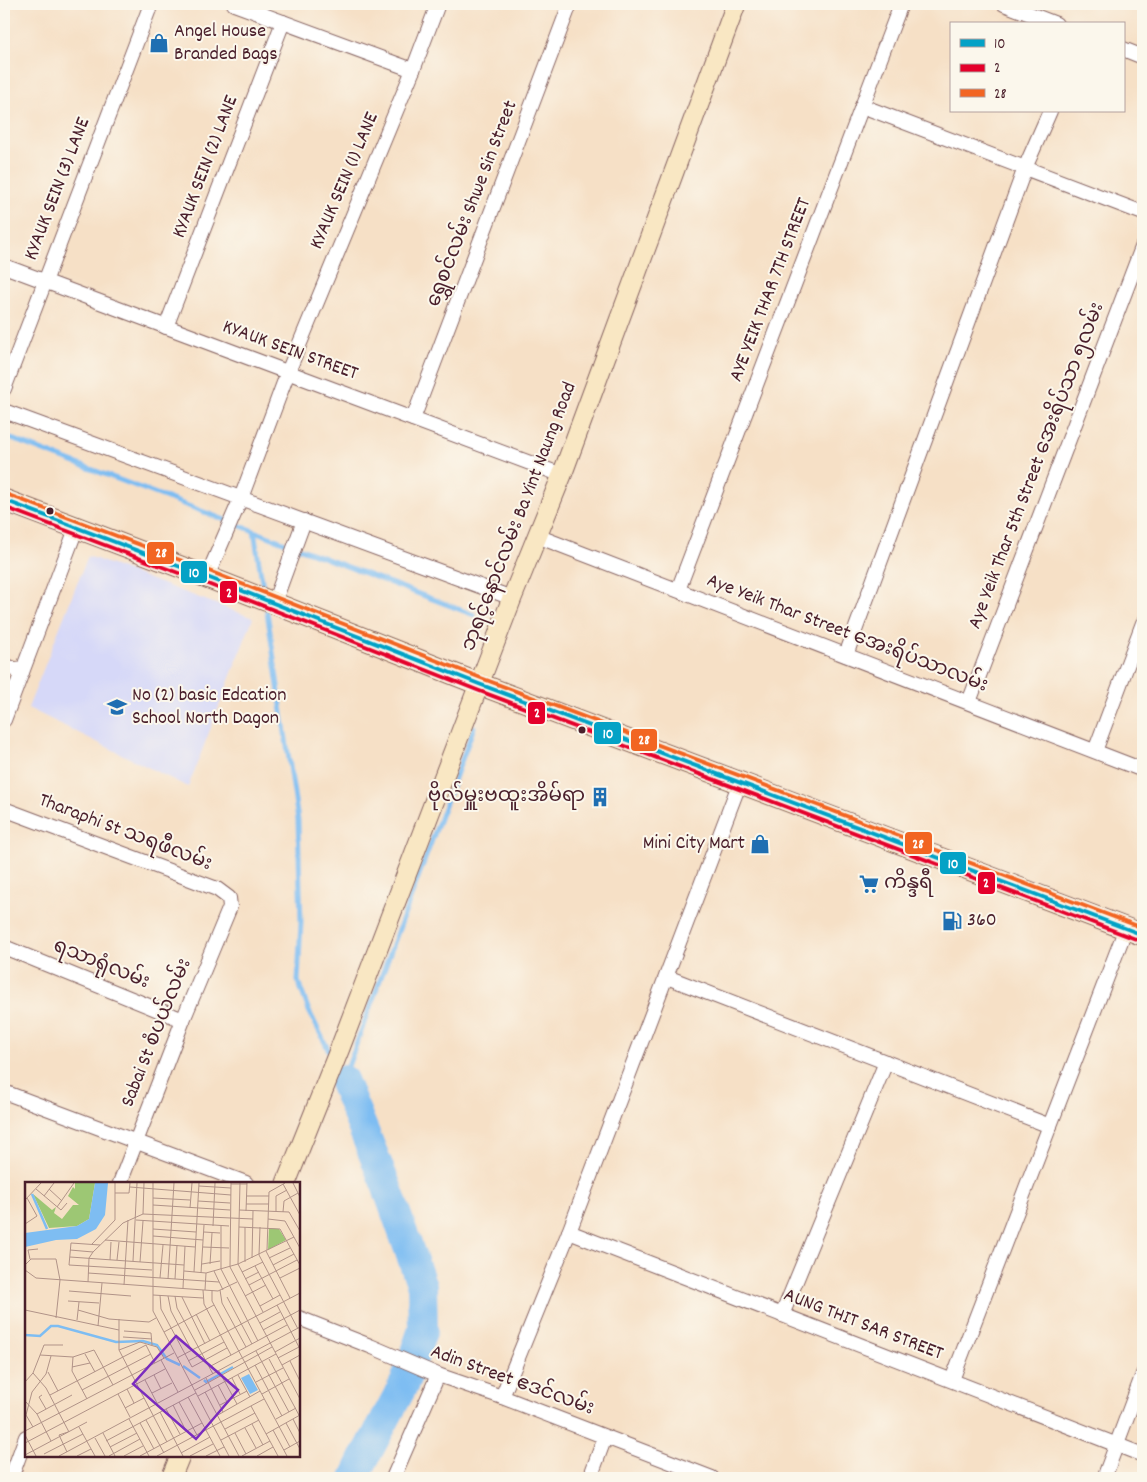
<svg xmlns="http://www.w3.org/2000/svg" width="1147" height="1482" viewBox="0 0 1147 1482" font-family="Dekko,'Noto Sans Myanmar',sans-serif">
  <rect width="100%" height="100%" fill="#fbf7ec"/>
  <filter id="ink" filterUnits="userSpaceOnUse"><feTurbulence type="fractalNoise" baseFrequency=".02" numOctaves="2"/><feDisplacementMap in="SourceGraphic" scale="10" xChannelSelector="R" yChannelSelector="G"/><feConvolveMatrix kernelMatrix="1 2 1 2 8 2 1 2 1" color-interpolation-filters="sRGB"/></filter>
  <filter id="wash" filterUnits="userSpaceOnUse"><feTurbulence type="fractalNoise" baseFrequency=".0096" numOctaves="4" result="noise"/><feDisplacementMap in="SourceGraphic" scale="20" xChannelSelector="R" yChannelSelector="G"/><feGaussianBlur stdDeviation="1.12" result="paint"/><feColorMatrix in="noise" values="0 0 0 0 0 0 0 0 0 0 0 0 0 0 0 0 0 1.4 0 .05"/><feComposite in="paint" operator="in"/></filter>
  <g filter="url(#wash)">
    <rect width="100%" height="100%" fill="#f6e0c6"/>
    <!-- built -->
    <path fill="#d6d8f8" d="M88 556 253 618 188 787 28 708Z"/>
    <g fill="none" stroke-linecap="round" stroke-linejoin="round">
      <!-- stream -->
      <g stroke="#7ebdf2" stroke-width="5">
        <path d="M4 436 254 531 264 594"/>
        <path d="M254 531 474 615"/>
        <path d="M266 605 298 820 301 922 298 981 309 1011 332 1057"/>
        <path d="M338 1069 343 1080"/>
        <path d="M343 1080 474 727"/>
      </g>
      <!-- river -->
      <path stroke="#7ebdf2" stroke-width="30" d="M343 1080 386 1185 422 1286 423 1329 405 1382 364 1459 355 1478"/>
    </g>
  </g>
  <g filter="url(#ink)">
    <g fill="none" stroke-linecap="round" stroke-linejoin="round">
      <defs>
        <g id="street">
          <path d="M234 4 413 70"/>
          <path d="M1004 4 1056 24"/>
          <path d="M1123 49 1143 57"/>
          <path d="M862 106 1143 213"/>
          <path d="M4 266 562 475"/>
          <path d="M166 327 283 22"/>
          <path d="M4 389 151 4"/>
          <path d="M4 411 512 598"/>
          <path d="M413 419 570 4"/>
          <path d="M537 536 1143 770"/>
          <path d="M207 577 241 498 288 372 413 70 438 4"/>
          <path d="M678 590 901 4"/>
          <path d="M274 603 304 521"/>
          <path d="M846 655 1025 168 1050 111"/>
          <path d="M4 665 22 672"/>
          <path d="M969 702 1143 245"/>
          <path d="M4 720 76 529"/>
          <path d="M1095 751 1143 623"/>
          <path d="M4 809 217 889 229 898 230 907 183 1020 120 1183"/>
          <path d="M4 947 183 1020"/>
          <path d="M667 977 1050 1126"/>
          <path d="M4 1092 246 1183"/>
          <path d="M569 1232 1143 1455"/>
          <path d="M782 1315 886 1062"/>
          <path d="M299 1318 370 1346 438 1375 502 1397 712 1478"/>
          <path d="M952 1380 1126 928"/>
          <path d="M502 1397 569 1232 740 782"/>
          <path d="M11 1478 26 1437"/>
          <path d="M393 1478 438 1375"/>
          <path d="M590 1478 605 1437"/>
          <path d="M1104 1478 1143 1374"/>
        </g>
        <g id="secondary">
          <path d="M286 1183 340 1048 512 598 562 475 736 4"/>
          <path d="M171 1478 180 1456"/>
        </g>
        <path id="primary" d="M4 500 207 577 479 684 1143 935"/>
      </defs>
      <!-- street casing -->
      <use href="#street" stroke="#866361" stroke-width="16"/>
      <!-- secondary casing -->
      <use href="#secondary" stroke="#866361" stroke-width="21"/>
      <!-- primary casing -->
      <use href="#primary" stroke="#866361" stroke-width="23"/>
      <!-- street -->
      <use href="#street" stroke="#fff" stroke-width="14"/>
      <!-- secondary -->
      <use href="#secondary" stroke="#f9e7c3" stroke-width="19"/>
      <!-- primary -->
      <use href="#primary" stroke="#f1c36a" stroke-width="21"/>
      <defs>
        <path id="bus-1" d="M4 500 207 577 479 684 1143 935"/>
        <path id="bus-2" d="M4 507 205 583 477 690 1141 941"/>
        <path id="bus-3" d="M6 494 209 571 481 678 1143 928"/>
      </defs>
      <!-- bus-1 casing -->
      <use href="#bus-1" stroke="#fbf7ec" stroke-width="8"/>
      <!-- bus-2 casing -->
      <use href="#bus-2" stroke="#fbf7ec" stroke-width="8"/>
      <!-- bus-3 casing -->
      <use href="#bus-3" stroke="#fbf7ec" stroke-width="8"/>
      <!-- bus-1 -->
      <use href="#bus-1" stroke="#04a2c6" stroke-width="4"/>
      <!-- bus-2 -->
      <use href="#bus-2" stroke="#e4002b" stroke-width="4"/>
      <!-- bus-3 -->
      <use href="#bus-3" stroke="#f26522" stroke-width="4"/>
    </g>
  </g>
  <!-- icons -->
  <defs>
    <symbol id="shop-bare" viewBox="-9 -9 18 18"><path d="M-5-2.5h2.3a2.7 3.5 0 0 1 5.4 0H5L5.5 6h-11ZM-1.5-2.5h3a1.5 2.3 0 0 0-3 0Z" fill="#1f6fb2" stroke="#fbf7ec" stroke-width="2.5" paint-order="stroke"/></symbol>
    <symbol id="school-bare" viewBox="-9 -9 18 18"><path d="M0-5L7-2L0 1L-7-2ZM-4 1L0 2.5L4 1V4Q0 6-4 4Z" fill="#1f6fb2" stroke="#fbf7ec" stroke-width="2.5" paint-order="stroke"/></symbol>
    <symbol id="building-bare" viewBox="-9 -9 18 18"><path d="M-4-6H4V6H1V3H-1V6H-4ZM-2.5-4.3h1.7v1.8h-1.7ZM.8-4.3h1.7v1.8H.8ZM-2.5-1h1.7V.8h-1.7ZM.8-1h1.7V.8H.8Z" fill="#1f6fb2" stroke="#fbf7ec" stroke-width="2.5" paint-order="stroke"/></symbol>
    <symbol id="supermarket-bare" viewBox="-9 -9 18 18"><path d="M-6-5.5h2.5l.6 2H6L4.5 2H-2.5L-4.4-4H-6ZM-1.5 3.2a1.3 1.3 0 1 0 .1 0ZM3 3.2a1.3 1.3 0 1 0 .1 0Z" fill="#1f6fb2" stroke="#fbf7ec" stroke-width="2.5" paint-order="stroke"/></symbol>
    <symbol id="fuel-bare" viewBox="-9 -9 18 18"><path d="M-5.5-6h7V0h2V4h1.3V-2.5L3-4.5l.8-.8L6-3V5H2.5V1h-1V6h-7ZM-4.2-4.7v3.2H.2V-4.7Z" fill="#1f6fb2" stroke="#fbf7ec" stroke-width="2.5" paint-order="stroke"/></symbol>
  </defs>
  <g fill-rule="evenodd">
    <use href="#shop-bare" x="145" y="29" width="28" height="28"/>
    <use href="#school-bare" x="103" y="693" width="28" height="28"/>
    <use href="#building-bare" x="586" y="783" width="28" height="28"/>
    <use href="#shop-bare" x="746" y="830" width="28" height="28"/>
    <use href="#supermarket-bare" x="855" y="870" width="28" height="28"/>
    <use href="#fuel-bare" x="938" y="907" width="28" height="28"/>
  </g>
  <!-- markers -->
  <g fill="#4a1f2b" stroke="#fbf7ec" stroke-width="2">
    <circle cx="50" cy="511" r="4.5"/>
    <circle cx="582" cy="730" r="4.5"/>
  </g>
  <g text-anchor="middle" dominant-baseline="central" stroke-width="4" stroke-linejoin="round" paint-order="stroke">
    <!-- poi labels -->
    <g font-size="20" fill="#4a1f2b" stroke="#fbf7ec" text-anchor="start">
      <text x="174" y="32">Angel House<tspan x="174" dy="23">Branded Bags</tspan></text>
      <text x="132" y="696">No (2) basic Edcation<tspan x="132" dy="23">School North Dagon</tspan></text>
      <text x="585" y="797" text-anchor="end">ဗိုလ်မှူးဗထူးအိမ်ရာ</text>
      <text x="745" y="844" text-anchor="end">Mini City Mart</text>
      <text x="884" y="884">ကိန္ဒရီ</text>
      <text x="967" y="921">360</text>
    </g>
    <!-- street labels -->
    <g font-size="20" fill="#4a1f2b" stroke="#fbf7ec">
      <text transform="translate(206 167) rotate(-69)">KYAUK SEIN (2) LANE</text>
      <text transform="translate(345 181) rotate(-67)">KYAUK SEIN (1) LANE</text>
      <text transform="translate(58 189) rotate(-69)">KYAUK SEIN (3) LANE</text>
      <text transform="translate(473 204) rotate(-69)">ရွှေစင်လမ်း Shwe Sin Street</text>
      <text transform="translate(771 290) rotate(-69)">AYE YEIK THAR 7TH STREET</text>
      <text transform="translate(290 351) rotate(20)">KYAUK SEIN STREET</text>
      <text transform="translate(1037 466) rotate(-69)">Aye Yeik Thar 5th Street အေးရိပ်သာ ၅လမ်း</text>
      <text transform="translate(520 517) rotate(-69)">ဘုရင့်နောင်လမ်း Ba Yint Naung Road</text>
      <text transform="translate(847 634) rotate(21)">Aye Yeik Thar Street အေးရိပ်သာလမ်း</text>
      <text transform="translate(125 833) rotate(21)">Tharaphi St သရဖီလမ်း</text>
      <text transform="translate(101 965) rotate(22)">ရသာရုံလမ်း</text>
      <text transform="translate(157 1033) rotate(-68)">Sabai St စံပယ်လမ်း</text>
      <text transform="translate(863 1325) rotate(21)">AUNG THIT SAR STREET</text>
      <text transform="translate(512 1381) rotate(20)">Adin Street ဧဒင်လမ်း</text>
    </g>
  </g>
  <!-- overview -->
  <g transform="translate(25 1182)">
    <rect width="275" height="275" fill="#f6e0c6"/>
    <path d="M50 1H70L64 37 52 44 24 46 8 12 27 28 31 25 29 31 37 37 48 23H54L43 14 48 5 50 7Z" fill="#9dc774"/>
    <path d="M244 46 254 47 261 58 243 68Z" fill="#9dc774"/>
    <path d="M70 1H83L80 33 71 47 52 57 31 58 0 65V51L52 44 64 37ZM224 192 233 208 225 212 216 196Z" fill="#7ebdf2"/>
    <path fill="none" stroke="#7ebdf2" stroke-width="2.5" d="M7 12 22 47M0 153 15 154 26 144H33L91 160 118 159 132 163 142 177 155 183M158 184 175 196M179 198 181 200 208 185"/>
    <path fill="none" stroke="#b19388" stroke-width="1" d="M128 1V129L204 274M206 1 205 85 275 217M215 1 213 82 238 130M268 1 275 15M206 2H222M258 2 275 33M174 4 206 6M105 5 206 13M11 7 36 28 42 21M24 7 37 19M90 11H104L105 1M19 14 29 1M221 14H244M128 16 165 18M0 18 16 1M173 19 205 21M221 22H244M128 23 205 28M32 25 49 1M165 26 167 1M214 28 264 30 275 49M221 29 222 1M251 29V14L262 8M258 30 259 19 273 11M118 32 119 1M243 37 260 39 275 66M111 38 204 44M0 42 12 34 2 16M188 44 190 1M196 44V87L233 159M214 45 255 47 275 83M235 45 234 73 273 147M128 47 171 50M179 50 195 51M128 54 178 58M80 58 170 65M67 62 90 38V1M75 63 46 61 44 83 127 88M178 65 204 66M45 68 68 70M242 68 244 10 260 1M241 69 265 116M45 75 159 83M227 76 228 29M244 76 265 66M5 77 3 68 13 67M85 78 86 60M92 78 94 60M108 79 112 1M115 80 118 39M220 80V45M177 82 195 79M185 82 187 51M0 83 6 77H31L35 98 31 136M248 83 269 72M230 84 248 117M0 88 11 96 193 109 212 100M159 89 181 91 213 82 269 55M189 89 198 108M169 90 174 1M217 90 238 80M63 91 194 100M176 91 179 43M135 96 138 63M255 96 275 86M143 97 149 1M150 97 152 63M220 97 234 90M63 100 64 76 68 70 98 41 118 32 228 37M99 103 103 38M224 103 272 78M158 106 160 64M178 108 179 122 206 173M180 108 181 91M187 108V119L265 265M195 108 197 121 221 165M44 109 106 114M128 113 178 116M135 113 136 127 167 185 202 166M143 114 146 129 167 169M150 114 152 126 188 192M220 114 241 103M157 115 180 162M202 115 227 162M43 119 74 121M252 123 275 167M235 124 255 113M0 128 94 148M53 128 84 137 124 140 131 136M171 132 185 159M94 137V168L142 260M52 138 54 120M235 141 255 130M73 144 77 101M238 148 275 128M99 149 126 151 127 163M139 150 189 123M98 155 127 157M94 168 115 160 132 165 139 176M231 169 264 230M250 170 275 156M60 172 70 190M15 173 48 175 69 168 88 203M48 175 47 189 62 217M152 176 275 111M253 176 274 165M244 177 275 235M136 178 153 210M163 179 199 160M265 179 275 199M230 183 257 234M257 183 275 173M47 185 65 181M184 185 262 143M194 189 212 222M23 190 33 209M8 191 21 206 44 250M129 193 136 207M213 193 225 215M181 196 198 230M207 196 215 212M120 198 132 221M0 200 8 191 19 163H38M231 200 258 186M193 203 202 220M102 207 109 221M57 208 126 172M170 208 247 165M180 210 214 274M127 211 147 201M93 212 105 235M237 212 264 197M17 213 14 215 21 227M25 213 121 163 130 181M173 214 251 172M163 215 195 274M0 219 12 232 26 259M154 220 172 253M148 223 161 249M195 223 222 209M226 224 253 274M100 226 119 216M141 227 155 252M135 230 158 274M12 232 47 213M193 233 235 209M104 237 124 274M251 237 271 226M268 237 275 251M121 238 139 271M115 241 129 267M261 241 275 267M227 242 238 263M8 245 1 233 7 210 21 192 26 174M54 245 70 274M220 246 231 266M200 247 230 231M248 248 262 274M0 249 149 171M78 251 90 274M210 251 221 272M241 252 275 233M0 253 11 274M70 256 80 274M196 258 234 238M81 259 171 211M0 261 140 187M85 265 112 251M259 268 275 259M42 270 34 253 43 250M156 271 185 255M19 272 58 252M0 273 62 240M34 274 275 145M52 274 66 267M84 274 115 257M99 274 118 264M115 274 177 241M132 274 239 217M165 274 188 262M181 274 199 265M217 274 245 259M232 274 248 265"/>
    <path fill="#7b2cbf" fill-opacity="0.15" stroke="#7b2cbf" stroke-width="2.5" d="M151 154 213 208 171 257 108 202Z"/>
    <rect width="275" height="275" fill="none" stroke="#4a1f2b" stroke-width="2.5"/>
  </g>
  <g stroke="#fbf7ec" stroke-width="2">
    <rect x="146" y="541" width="29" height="24" rx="5" fill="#f26522"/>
    <rect x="180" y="560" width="28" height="24" rx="5" fill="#04a2c6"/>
    <rect x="219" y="580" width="19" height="24" rx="5" fill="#e4002b"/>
    <rect x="527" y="701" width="19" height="24" rx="5" fill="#e4002b"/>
    <rect x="593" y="721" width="29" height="24" rx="5" fill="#04a2c6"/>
    <rect x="630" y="728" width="28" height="24" rx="5" fill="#f26522"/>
    <rect x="904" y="831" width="29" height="24" rx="5" fill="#f26522"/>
    <rect x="939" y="851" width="28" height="24" rx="5" fill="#04a2c6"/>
    <rect x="977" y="871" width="19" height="24" rx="5" fill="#e4002b"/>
  </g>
  <g font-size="14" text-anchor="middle" font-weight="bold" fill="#fff">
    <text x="161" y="557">28</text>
    <text x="194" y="577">10</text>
    <text x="229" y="597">2</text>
    <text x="537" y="717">2</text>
    <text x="608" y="738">10</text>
    <text x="644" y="744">28</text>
    <text x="918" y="848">28</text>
    <text x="953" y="868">10</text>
    <text x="986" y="887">2</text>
  </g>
  <!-- margin -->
  <rect width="1147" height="1482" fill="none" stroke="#fbf7ec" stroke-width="20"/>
  <!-- legend -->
  <rect x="950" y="22" width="175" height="90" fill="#fbf7ec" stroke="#b4a19f"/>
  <rect x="960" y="39" width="25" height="8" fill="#04a2c6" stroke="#b4a19f"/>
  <text x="994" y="48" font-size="15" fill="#4a1f2b">10</text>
  <rect x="960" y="64" width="25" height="8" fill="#e4002b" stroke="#b4a19f"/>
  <text x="994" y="72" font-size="15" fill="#4a1f2b">2</text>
  <rect x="960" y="89" width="25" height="8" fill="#f26522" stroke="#b4a19f"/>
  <text x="994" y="98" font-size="15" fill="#4a1f2b">28</text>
</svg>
